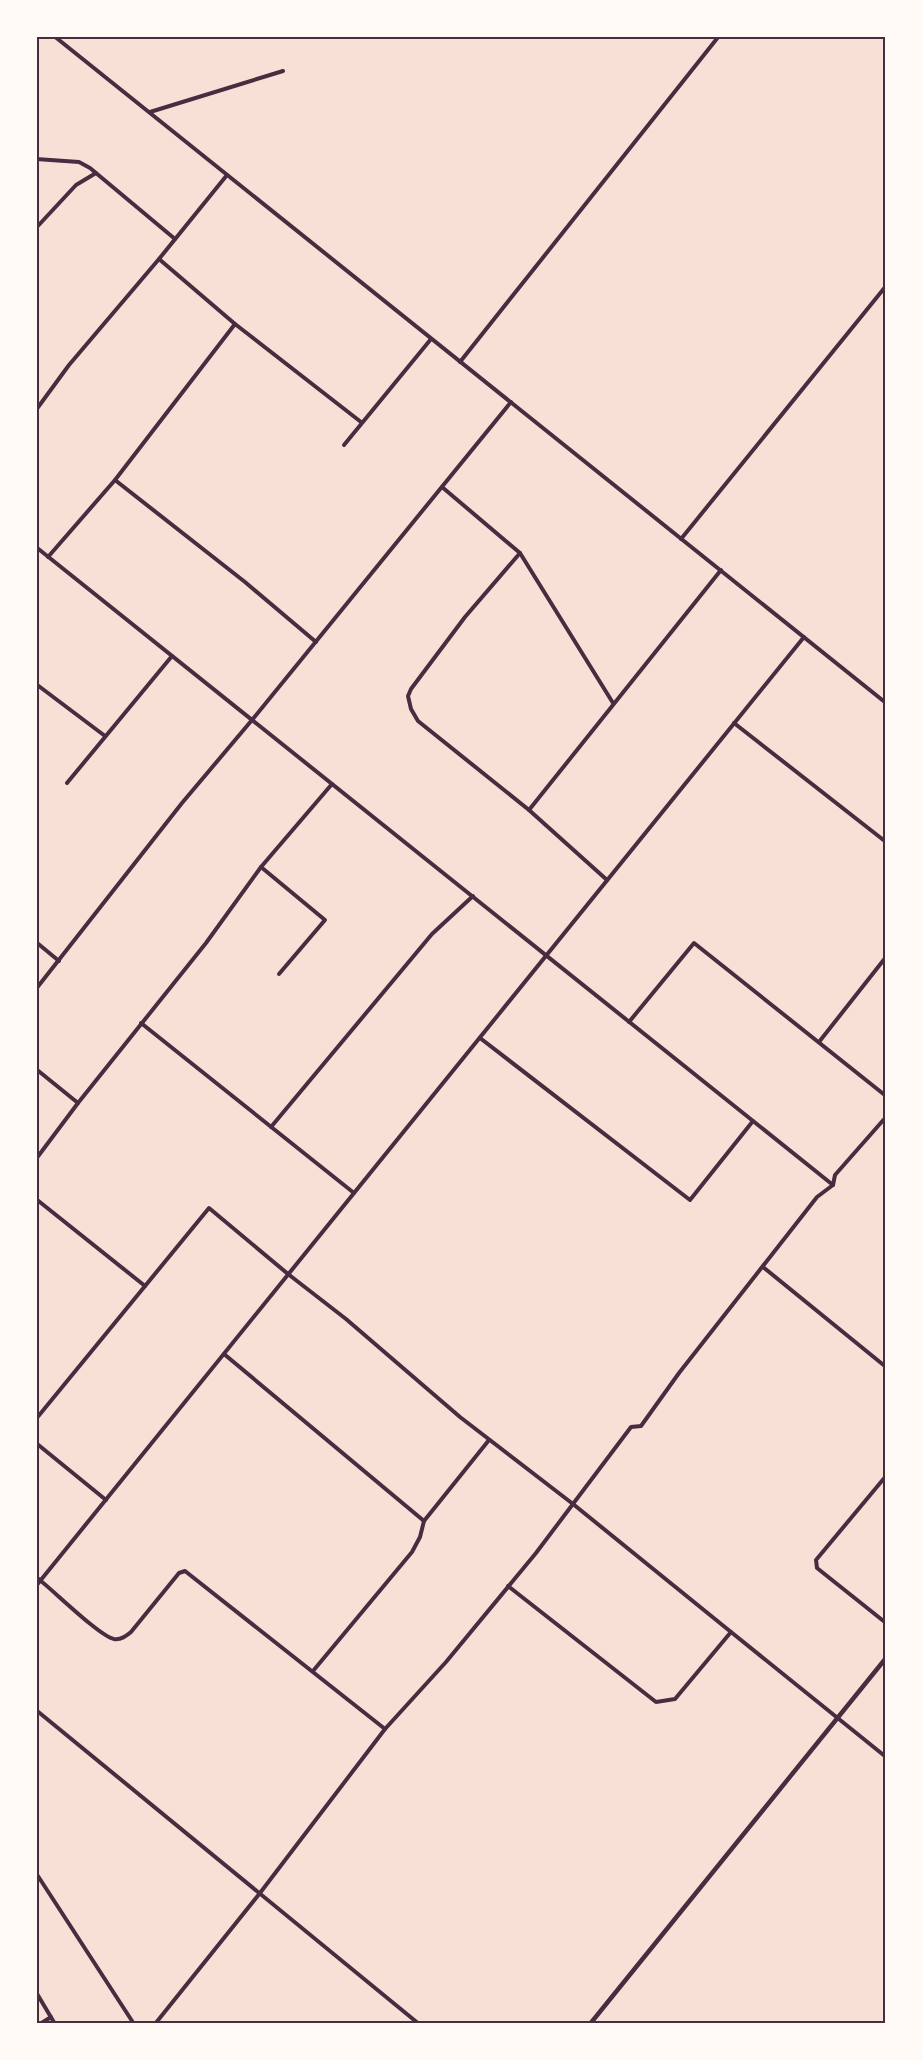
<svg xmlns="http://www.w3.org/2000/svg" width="922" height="2060" viewBox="0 0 922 2060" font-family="Roboto,sans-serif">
  <rect width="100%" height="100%" fill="#f7e1d7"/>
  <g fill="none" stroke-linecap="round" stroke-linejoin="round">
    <!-- minor -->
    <g stroke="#4a2c40" stroke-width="4">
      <path d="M54 36 886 703"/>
      <path d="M150 112 283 71"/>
      <path d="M36 159 79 162 90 168 175 239"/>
      <path d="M36 228 76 185 96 173"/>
      <path d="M159 259 235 324 361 422"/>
      <path d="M460 362 719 36"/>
      <path d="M36 410 69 365 159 259 227 175"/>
      <path d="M344 445 431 339"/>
      <path d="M115 480 245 582 316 642"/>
      <path d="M442 487 520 553 613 703"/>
      <path d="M681 539 886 286"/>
      <path d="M36 547 833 1185"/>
      <path d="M520 553 465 617 411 689 408 696 411 709 418 721 529 810 607 880"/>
      <path d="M48 557 115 480 235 324"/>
      <path d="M36 684 105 736"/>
      <path d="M734 723 886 842"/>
      <path d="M67 783 172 656"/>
      <path d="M529 810 721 570"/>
      <path d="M261 867 325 920 279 974"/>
      <path d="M36 942 59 961"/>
      <path d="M36 989 182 803 252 720 511 402"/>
      <path d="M629 1022 694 943 886 1096"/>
      <path d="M141 1023 354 1193"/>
      <path d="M480 1038 690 1200 753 1121"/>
      <path d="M819 1042 886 957"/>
      <path d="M36 1069 78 1103"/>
      <path d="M271 1127 432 934 473 896"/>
      <path d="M36 1159 78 1103 206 943 261 867 332 784"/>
      <path d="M36 1199 145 1286"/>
      <path d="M763 1267 886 1367"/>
      <path d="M224 1354 424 1521"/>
      <path d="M36 1419 209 1208 288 1274 346 1319 460 1417 573 1504 731 1632"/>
      <path d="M36 1443 106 1500"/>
      <path d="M886 1476 816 1560 817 1568 886 1623"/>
      <path d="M36 1577C51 1588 99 1636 114 1639 121 1640 126 1636 131 1632L179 1573 185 1571 385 1729"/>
      <path d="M36 1586 804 637"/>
      <path d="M508 1586 656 1702 675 1699 731 1632 886 1757"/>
      <path d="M313 1671 412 1552 420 1537 424 1521 489 1440"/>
      <path d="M36 1710 419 2024"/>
      <path d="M36 1873 134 2024"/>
      <path d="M36 1992 55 2024"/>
      <path d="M40 2024 51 2017"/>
      <path d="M155 2024 260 1893 385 1729 446 1662 536 1553 631 1427 641 1426 679 1373 817 1197 833 1185 835 1175 886 1117"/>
    </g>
    <!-- tertiary -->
    <path stroke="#4a2c40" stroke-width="4.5" d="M590 2024 886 1658"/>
  </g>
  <!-- border -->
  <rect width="922" height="2060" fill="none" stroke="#fffaf5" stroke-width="75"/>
  <rect x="38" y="38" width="846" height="1984" fill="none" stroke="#4a2c40" stroke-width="2"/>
</svg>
